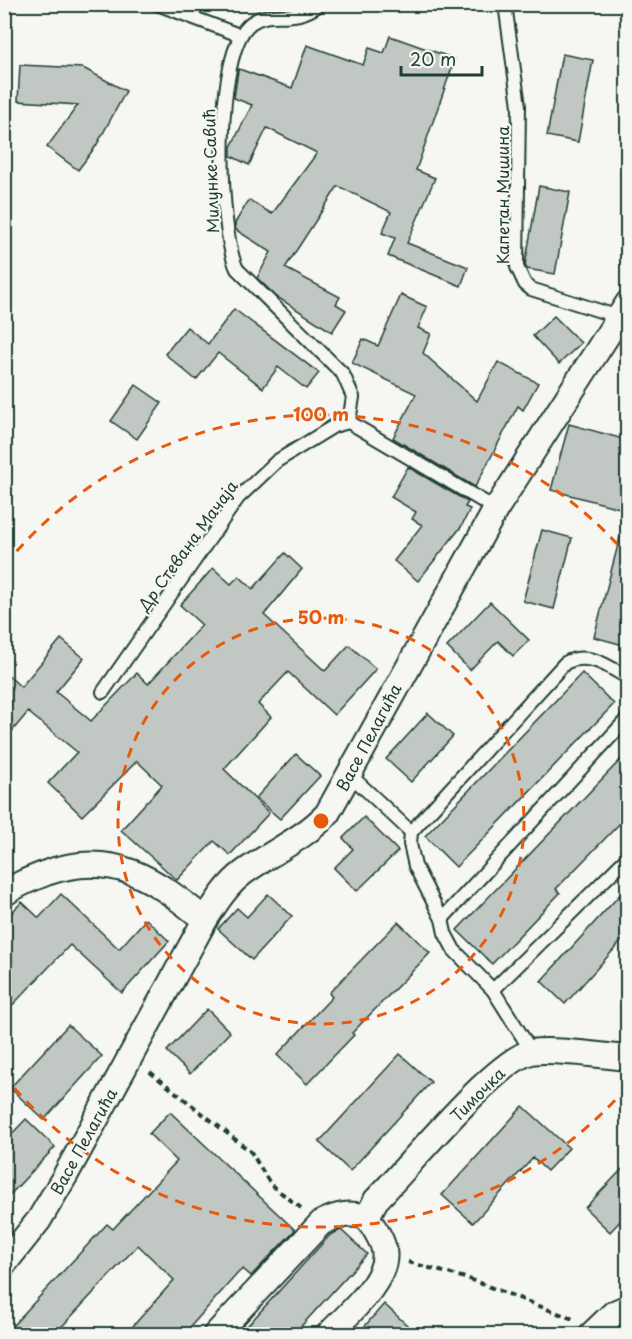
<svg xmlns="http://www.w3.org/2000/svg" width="632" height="1339" viewBox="0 0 632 1339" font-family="'Playpen Sans',sans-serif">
  <rect width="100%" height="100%" fill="#f6f6f2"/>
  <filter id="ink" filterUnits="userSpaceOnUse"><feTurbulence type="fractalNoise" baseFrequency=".0167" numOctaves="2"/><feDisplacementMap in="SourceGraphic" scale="12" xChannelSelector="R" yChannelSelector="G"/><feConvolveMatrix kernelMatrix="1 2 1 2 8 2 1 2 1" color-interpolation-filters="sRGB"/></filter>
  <g filter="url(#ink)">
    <!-- building -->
    <g fill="#c1c8c3" stroke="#1f3d34" stroke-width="1.5">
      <path d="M390 36 455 59 416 170 435 178 407 243 468 267 461 286 388 256 395 238 382 233 391 212 338 186 285 268 340 297 336 304 346 310 332 332 277 297 257 278 271 252 236 230 235 223 249 200 272 214 317 153 267 128 249 165 231 156V147L252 105 234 98 238 71 239 69 292 88 307 45 363 65 369 48 384 53Z"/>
      <path d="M562 54 593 60 578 142 547 136Z"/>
      <path d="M20 65 83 68 126 91 96 146 78 170 47 147 78 105 18 101Z"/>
      <path d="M539 186 570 192 555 274 527 269 525 265Z"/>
      <path d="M401 295 427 307 418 328 431 334 423 353 477 401 498 362 538 383 523 410 518 406 475 487 393 438 416 394 352 363 363 339 378 346Z"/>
      <path d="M234 309 319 373 306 389 278 367 263 388 218 353 196 380 165 354 187 327 208 344Z"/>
      <path d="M554 316 581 343 559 364 533 336Z"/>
      <path d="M136 385 162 403 137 439 111 421Z"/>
      <path d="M569 424 627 440V510L551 490Z"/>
      <path d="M408 467 468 502 465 507 470 509 461 527 418 581 394 561 422 525 412 519 416 512 391 497Z"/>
      <path d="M542 530 572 538 554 609 523 601Z"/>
      <path d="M620 537 627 538V646L594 637Z"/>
      <path d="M285 553 302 569 264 615 325 671 349 645 376 669 334 715 288 672 258 704 271 717 224 769 269 813 230 855 214 841 177 880 121 830 162 785 137 761 82 816 48 783 77 752 28 712 4 741V672L21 687 61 639 84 658 56 692 91 721 137 673 148 684 202 625 180 605 213 568 231 584 239 576 253 589Z"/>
      <path d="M490 602 529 640 513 656 498 641 470 670 447 647Z"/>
      <path d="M582 673 614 704 456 867 425 836Z"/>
      <path d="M428 713 453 736 411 782 386 759Z"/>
      <path d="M627 753V816L556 889 560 893 492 964 457 930Z"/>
      <path d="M296 754 320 776 280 819 256 798Z"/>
      <path d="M364 817 398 851 357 891 334 868 353 849 343 838Z"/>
      <path d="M627 887V935L565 1004 541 981Z"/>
      <path d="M61 894 119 949 146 919 169 941 122 993 70 945 4 1014V920L22 902 39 918Z"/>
      <path d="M268 894 292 916 252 960 218 929 237 908 247 917Z"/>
      <path d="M398 922 430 953 352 1033 354 1035 307 1084 277 1055 332 997 329 993Z"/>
      <path d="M207 1009 230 1032 190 1074 167 1051Z"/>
      <path d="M68 1025 102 1056 44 1120 10 1088Z"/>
      <path d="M400 1054 431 1082 350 1171 319 1142Z"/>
      <path d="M523 1106 569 1148 547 1171 533 1158 473 1223 442 1195Z"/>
      <path d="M170 1112 295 1230 251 1276 243 1269 238 1273 183 1335H125L174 1280 138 1245 54 1335H4L107 1224 113 1229 177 1161 149 1134Z"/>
      <path d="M26 1119 55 1147 4 1201V1142Z"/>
      <path d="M627 1164V1214L610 1232 585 1208Z"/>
      <path d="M341 1230 367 1254 293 1335H239L330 1235Z"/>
      <path d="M384 1304 418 1335H357Z"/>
    </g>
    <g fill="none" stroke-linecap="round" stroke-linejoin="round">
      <defs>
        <g id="lane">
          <path d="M157 4 239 35"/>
          <path d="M320 4C292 25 271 8 251 23 213 51 218 229 237 269L343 374 353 397 349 422"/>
          <path d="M505 4 519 106 517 267 525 284 531 289 619 317"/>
          <path d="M349 422 496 509"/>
          <path d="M103 692 238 498 277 461 334 426 349 422"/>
          <path d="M349 774 411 832"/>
          <path d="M442 919 628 718"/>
          <path d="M493 990 628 857"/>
          <path d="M532 1052 493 990 454 950 445 933 442 919 415 866 410 844 411 832 565 663C588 651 608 666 628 678"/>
        </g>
        <g id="street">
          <path d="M4 894C17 884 31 879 46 873 113 849 155 879 205 920"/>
          <path d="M367 1217 376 1200C407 1169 494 1061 531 1052 551 1048 605 1056 628 1058"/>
          <path d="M4 1264 39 1220 65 1176 205 920C216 903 227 885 243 873 271 852 302 840 327 814L496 509 628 303"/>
          <path d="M216 1334 321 1223C337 1215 348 1212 367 1217 373 1227 382 1238 384 1250 390 1279 347 1315 329 1334"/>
          <path d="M592 1334 614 1313 628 1307"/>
        </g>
      </defs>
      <!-- lane casing -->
      <use href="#lane" stroke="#1f3d34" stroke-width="16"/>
      <!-- street casing -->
      <use href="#street" stroke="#1f3d34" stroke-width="28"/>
      <!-- path -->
      <g stroke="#1f3d34" stroke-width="4" stroke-dasharray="6 4.5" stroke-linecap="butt">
        <path d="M150 1072 251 1152 271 1185 301 1208"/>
        <path d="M408 1262 469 1279 573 1319"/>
      </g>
      <!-- lane -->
      <use href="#lane" stroke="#f6f6f2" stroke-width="12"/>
      <!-- street -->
      <use href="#street" stroke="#f6f6f2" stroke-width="24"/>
    </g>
  </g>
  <!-- distance rings -->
  <g fill="none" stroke="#e8590c" stroke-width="3" stroke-dasharray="10 8">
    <circle cx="321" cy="821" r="203"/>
    <path d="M627 1087A406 406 0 0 1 5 1077M5 565A406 406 0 0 1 627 555"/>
  </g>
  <g text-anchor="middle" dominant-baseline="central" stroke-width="4.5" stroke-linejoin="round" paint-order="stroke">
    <!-- street labels -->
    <g font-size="16" fill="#1f3d34" stroke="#f6f6f2">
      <text transform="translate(210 171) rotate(-92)">Милунке Савић</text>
      <text transform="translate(502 195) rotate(-90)">Капетан Мишина</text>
      <text transform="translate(187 545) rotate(-54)">Др Стевана Мачаја</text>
      <text transform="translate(368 737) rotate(-62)">Васе Пелагића</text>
      <text transform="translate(477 1094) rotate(-45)">Тимочка</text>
      <text transform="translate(83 1141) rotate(-61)">Васе Пелагића</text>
    </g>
  </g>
  <circle cx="321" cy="821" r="9" fill="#e8590c" stroke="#f6f6f2" stroke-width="3"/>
  <g font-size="18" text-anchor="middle" font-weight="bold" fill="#e8590c" stroke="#f6f6f2" stroke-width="4.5" stroke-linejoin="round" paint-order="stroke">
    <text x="321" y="421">100 m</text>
    <text x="321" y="624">50 m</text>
  </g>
  <!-- margin -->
  <rect width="632" height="1339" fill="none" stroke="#f6f6f2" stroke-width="24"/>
  <rect x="12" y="12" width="608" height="1315" fill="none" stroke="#1f3d34" stroke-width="2" filter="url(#ink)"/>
  <!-- scale -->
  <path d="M401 66v9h81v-9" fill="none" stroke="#1f3d34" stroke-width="3"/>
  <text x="410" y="66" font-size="18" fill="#1f3d34" stroke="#f6f6f2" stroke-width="4.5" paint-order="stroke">20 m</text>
</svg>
